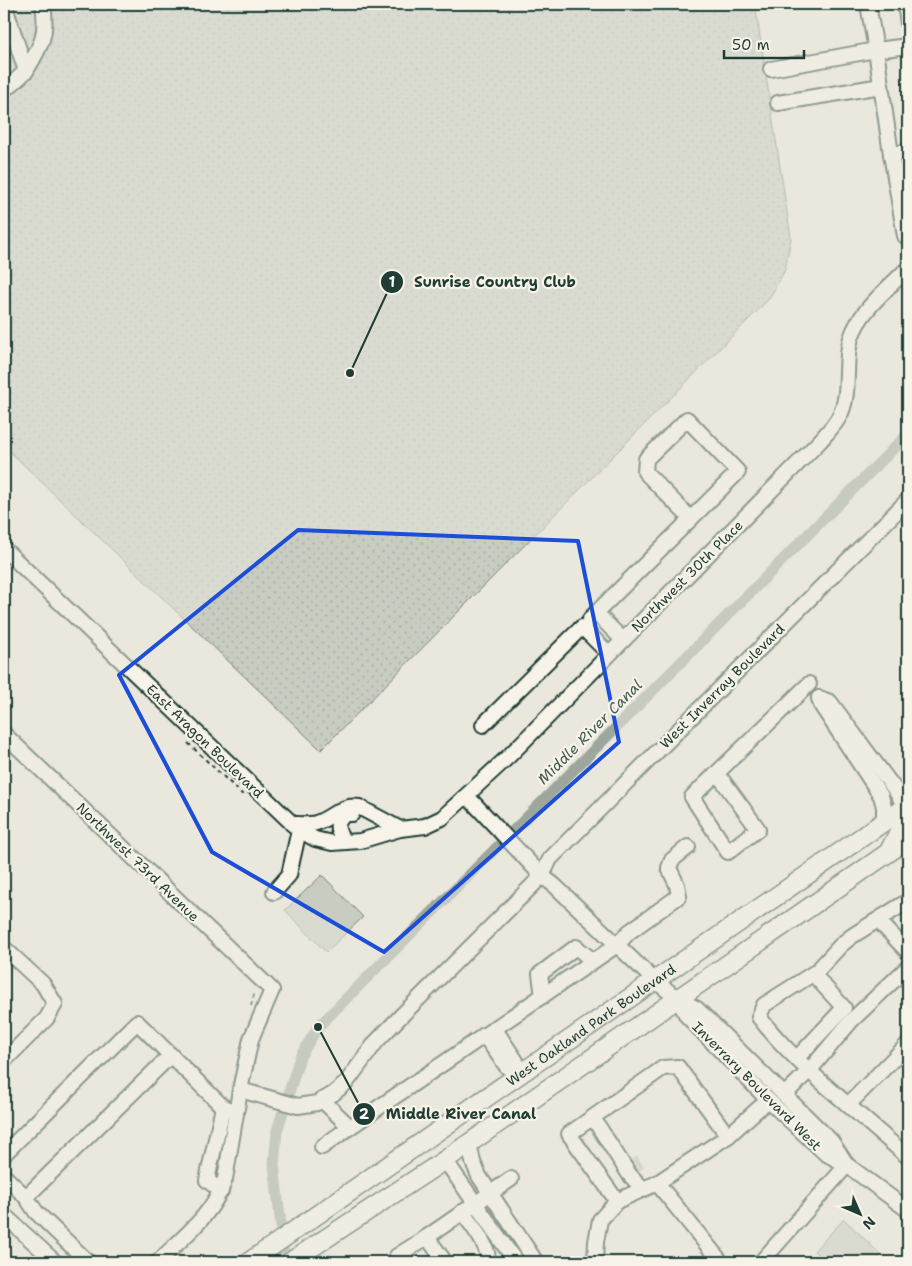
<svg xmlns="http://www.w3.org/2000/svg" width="912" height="1266" viewBox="0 0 912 1266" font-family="'Shantell Sans',sans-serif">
  <defs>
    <pattern id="grass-dots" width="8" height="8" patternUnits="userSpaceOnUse" patternTransform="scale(1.25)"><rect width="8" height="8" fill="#c8ccc1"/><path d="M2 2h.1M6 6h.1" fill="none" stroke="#abb0a6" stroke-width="1.8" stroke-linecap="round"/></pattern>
  </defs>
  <rect width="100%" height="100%" fill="#eae8dd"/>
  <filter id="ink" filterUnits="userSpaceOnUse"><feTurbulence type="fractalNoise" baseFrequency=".02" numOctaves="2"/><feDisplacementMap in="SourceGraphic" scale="10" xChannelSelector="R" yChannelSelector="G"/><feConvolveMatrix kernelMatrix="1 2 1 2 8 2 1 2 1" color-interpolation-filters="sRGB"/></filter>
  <g filter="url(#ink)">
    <!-- grass -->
    <path fill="url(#grass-dots)" stroke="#74847a" d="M4 4H755L791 238 785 270 769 299 321 750 4 446Z"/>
    <!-- garden -->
    <g fill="#c8ccc1" stroke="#74847a">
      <path d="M322 875 363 917 326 952 285 910Z"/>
      <path d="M844 1219 881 1255 874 1262H825L814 1251Z"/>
    </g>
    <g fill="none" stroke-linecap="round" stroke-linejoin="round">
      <!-- canal -->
      <path stroke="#9ca69c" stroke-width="11" d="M285 1262 274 1164 277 1131 300 1057 318 1027 908 434"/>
      <!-- minor-tunnel -->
      <path stroke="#c1c6bb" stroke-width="14" stroke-dasharray="14 7" stroke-linecap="butt" d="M631 1160 639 1172"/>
      <defs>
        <g id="minor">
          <path d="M905 4 908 23"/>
          <path d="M771 69 876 50 868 4"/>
          <path d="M26 71C41 46 48 35 43 4"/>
          <path d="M4 89 12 84 26 71 4 4"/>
          <path d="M778 103 881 86"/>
          <path d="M891 154 876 50 908 46"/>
          <path d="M905 236 891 154 907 152"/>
          <path d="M4 549 299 830 315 839 332 843 360 841 400 829 425 826 442 818 509 756 820 441C826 434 834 426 839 417 852 393 843 363 851 338 860 310 888 289 908 268"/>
          <path d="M596 613 738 472 687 419 646 459 645 472 691 519"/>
          <path d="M590 619 596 613 623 640"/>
          <path d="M819 698 821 705 881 796 884 807V821"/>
          <path d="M819 698 830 702 899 795 904 808"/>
          <path d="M483 725 582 627 609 654"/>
          <path d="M4 734 272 990 251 1039 240 1090 225 1179C214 1214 183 1237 158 1262"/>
          <path d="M717 773 758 829 728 852 692 797 809 684"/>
          <path d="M467 796 542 876 554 885 654 980 677 998 697 1009 831 1141 847 1165"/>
          <path d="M292 824C299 824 309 825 316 823 332 818 341 804 359 807L400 829"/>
          <path d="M343 841C337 829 334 824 345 814H352"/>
          <path d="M274 892 289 875 299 830"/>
          <path d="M878 920 908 952"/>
          <path d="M4 948 43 984 55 1004 47 1018 4 1061"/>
          <path d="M543 996 540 974 576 947 593 961"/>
          <path d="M678 999 687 1016 768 1100 825 1153 847 1165 908 1210"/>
          <path d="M494 1028 516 1061 513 1068"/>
          <path d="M484 1035 507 1067 513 1068 517 1074"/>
          <path d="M908 1044 848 1105 908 1157"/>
          <path d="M797 1058 844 1008 813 974"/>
          <path d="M240 1090 298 1106 317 1103 333 1094 346 1083 376 1042 400 1017 542 876 550 859 908 500"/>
          <path d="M784 1095 809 1071 851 1021 908 967"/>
          <path d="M322 1100 350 1127 617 945 629 932 679 896 677 885 669 868 672 860 688 847"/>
          <path d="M848 1105C817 1078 784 1050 759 1017L764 1005 817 971 841 945 852 936 908 901"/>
          <path d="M593 1118 629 1174 643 1189"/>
          <path d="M469 1143 473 1162 479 1176 536 1262"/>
          <path d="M322 1147 350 1127"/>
          <path d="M4 1154 137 1022 223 1107"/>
          <path d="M445 1160 516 1262"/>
          <path d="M4 1176 26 1197 171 1055"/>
          <path d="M657 1183 617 1201 569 1134 663 1068 678 1067 728 1136"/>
          <path d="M221 1191 207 1180 223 1107 231 1110"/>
          <path d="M26 1197 36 1212 88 1262"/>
          <path d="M462 1212C470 1223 492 1249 487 1262"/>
          <path d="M4 1215 55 1262"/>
          <path d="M402 1262 397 1256 427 1237"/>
          <path d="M445 1262 427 1237 511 1179"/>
          <path d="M595 1262 596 1242 600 1220 617 1201"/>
          <path d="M721 1262 657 1183 728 1136 768 1100"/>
          <path d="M761 1262 847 1165"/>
        </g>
        <g id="major">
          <path d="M889 851C898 835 903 826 904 808"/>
          <path id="s1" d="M249 1262 908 805"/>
          <path d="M290 1262 445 1160 908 839"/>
        </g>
      </defs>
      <!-- minor casing -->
      <use href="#minor" stroke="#1f3d34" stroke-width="18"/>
      <!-- major casing -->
      <use href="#major" stroke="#1f3d34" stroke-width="21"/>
      <!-- path -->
      <g stroke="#1f3d34" stroke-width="2" stroke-dasharray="4 4" stroke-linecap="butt">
        <path d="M908 519 905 529 908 540"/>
        <path d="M188 743 243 795"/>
        <path d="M251 1006 255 991"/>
      </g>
      <!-- minor -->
      <use href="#minor" stroke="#f7f3e8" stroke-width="14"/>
      <!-- major -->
      <use href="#major" stroke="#f7f3e8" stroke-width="18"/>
    </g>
  </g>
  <!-- marked area -->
  <path d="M0 0H912V1266H0ZM298 530 578 541 619 742 384 952 212 852 119 675Z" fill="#eae8dd" fill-opacity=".55" fill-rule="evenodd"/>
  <path fill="none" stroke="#1d4ed8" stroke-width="4" stroke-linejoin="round" d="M298 530 578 541 619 742 384 952 212 852 119 675Z"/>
  <g text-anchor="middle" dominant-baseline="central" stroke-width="4.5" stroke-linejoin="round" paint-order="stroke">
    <!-- street labels -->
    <g font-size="14" fill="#1f3d34" stroke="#f7f3e8">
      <text transform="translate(687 576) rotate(-45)">Northwest 30th Place</text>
      <text transform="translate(722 686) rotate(-45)">West Inverray Boulevard</text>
      <text transform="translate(205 741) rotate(44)">East Aragon Boulevard</text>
      <text transform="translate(138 862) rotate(44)">Northwest 73rd Avenue</text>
      <text stroke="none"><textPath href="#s1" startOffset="416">West Oakland Park Boulevard</textPath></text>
      <text transform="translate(757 1086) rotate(45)">Inverrary Boulevard West</text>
    </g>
    <!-- water labels -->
    <g font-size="15" font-style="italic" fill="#445c53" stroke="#f7f3e8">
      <text transform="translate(590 732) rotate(-45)">Middle River Canal</text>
    </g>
  </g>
  <!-- callouts -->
  <path fill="none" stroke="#1f3d34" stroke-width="2" d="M350 373L392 282M318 1027L364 1114"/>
  <g fill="#1f3d34" stroke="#f7f3e8" stroke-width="2">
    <circle cx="350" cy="373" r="5"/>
    <circle cx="318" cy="1027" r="5"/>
    <circle cx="392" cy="282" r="12"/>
    <circle cx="364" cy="1114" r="12"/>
  </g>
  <g font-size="15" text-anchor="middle" font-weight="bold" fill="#fff">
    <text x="392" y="287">1</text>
    <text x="364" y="1119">2</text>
  </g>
  <g font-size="15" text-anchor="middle" font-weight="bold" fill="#1f3d34" stroke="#f7f3e8" stroke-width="4.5" stroke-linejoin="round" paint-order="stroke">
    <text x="495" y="287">Sunrise Country Club</text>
    <text x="461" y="1119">Middle River Canal</text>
  </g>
  <!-- margin -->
  <rect width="912" height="1266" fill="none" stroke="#f7f3e8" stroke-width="20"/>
  <rect x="10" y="10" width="892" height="1246" fill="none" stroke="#1f3d34" stroke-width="2" filter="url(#ink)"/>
  <!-- north arrow -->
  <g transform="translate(860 1214) rotate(135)" stroke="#f7f3e8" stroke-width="4" paint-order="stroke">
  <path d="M0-4L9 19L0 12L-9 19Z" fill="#1f3d34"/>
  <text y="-8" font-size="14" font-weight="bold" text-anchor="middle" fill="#1f3d34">N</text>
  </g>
  <!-- scale -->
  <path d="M724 50v8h80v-8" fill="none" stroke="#1f3d34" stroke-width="2.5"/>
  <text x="732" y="50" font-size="15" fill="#1f3d34" stroke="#f7f3e8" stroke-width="4" paint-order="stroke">50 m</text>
</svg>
